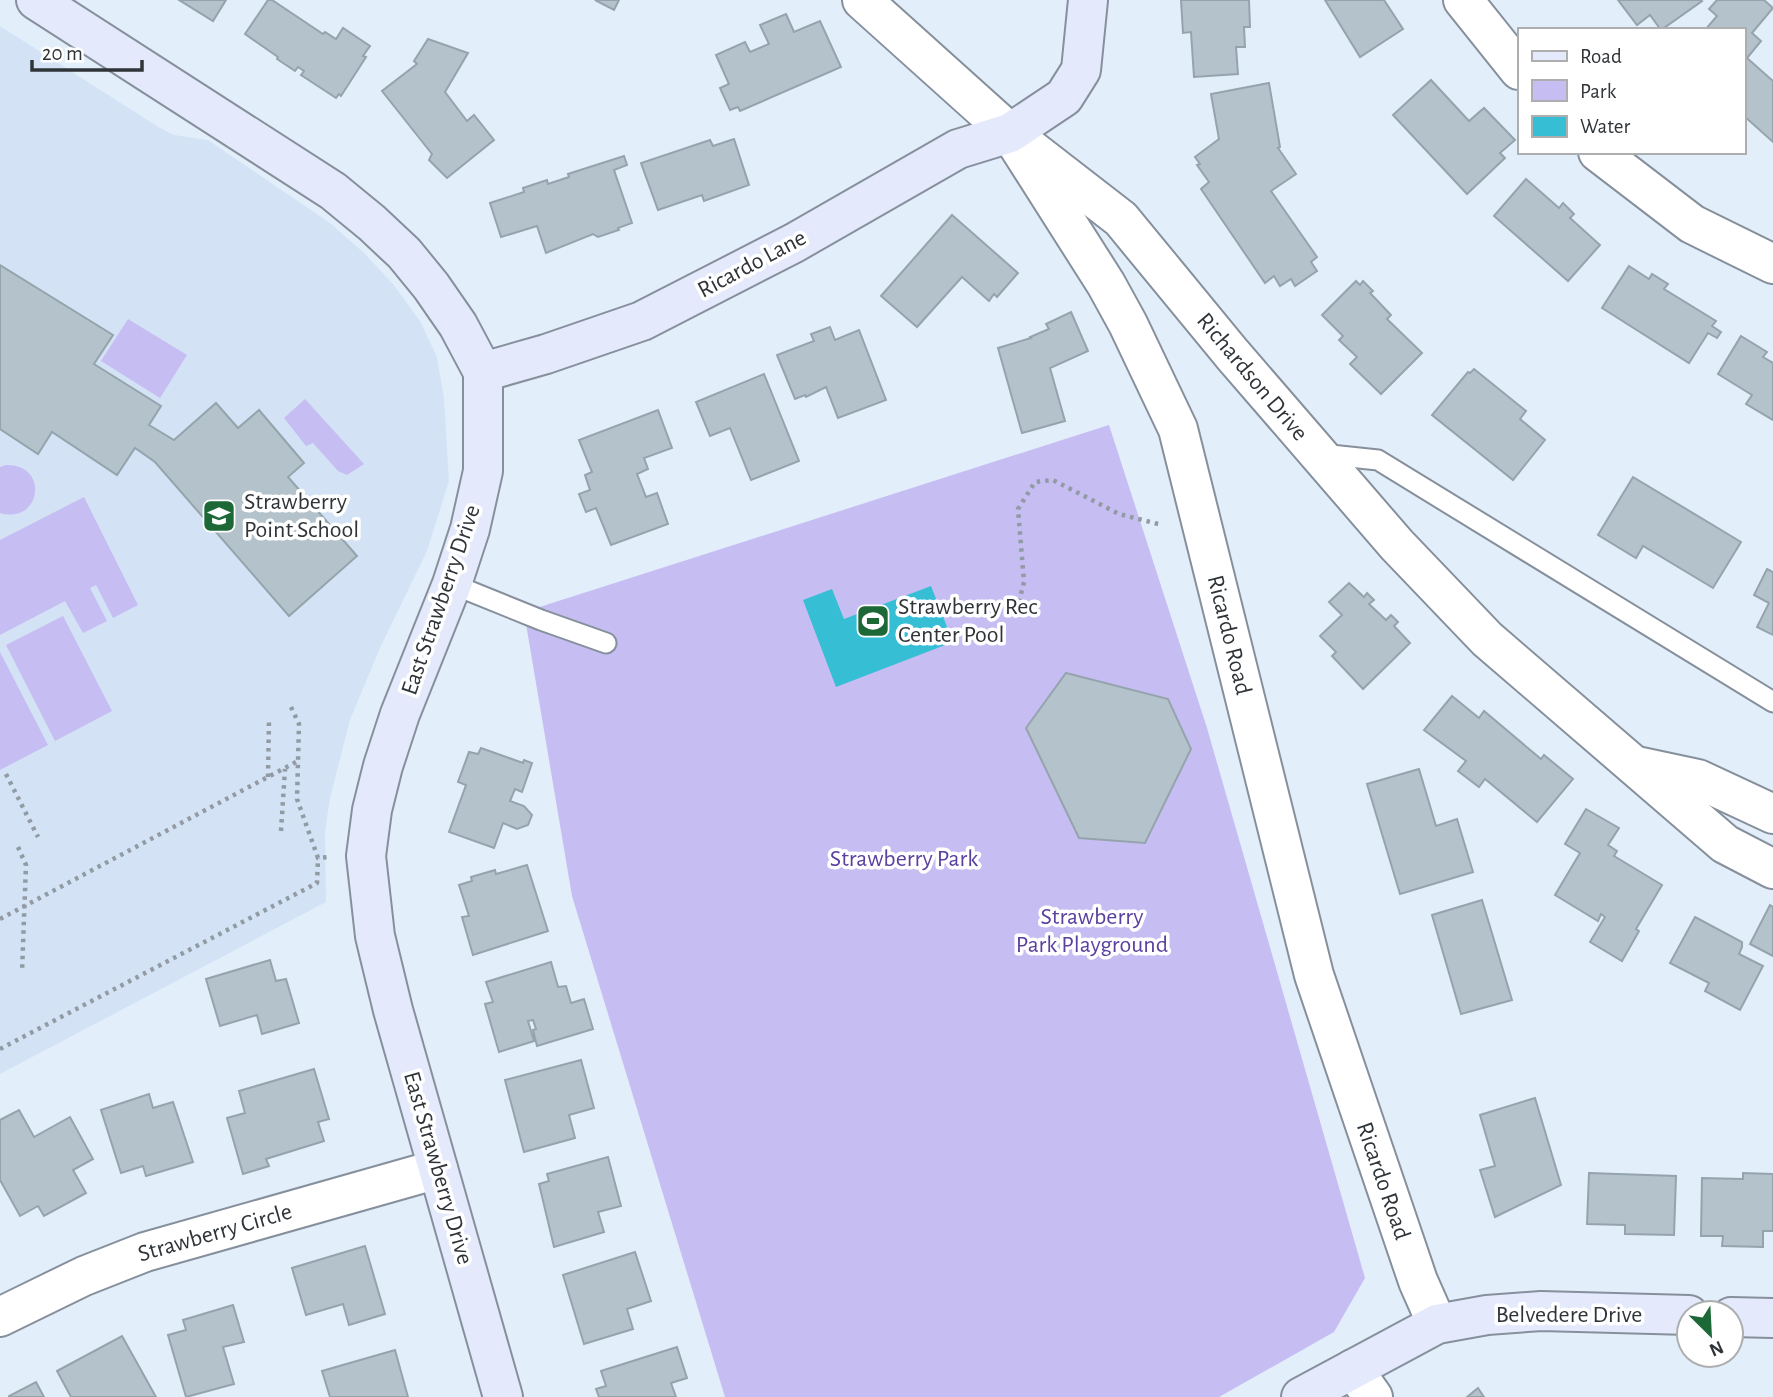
<svg xmlns="http://www.w3.org/2000/svg" width="1773" height="1397" viewBox="0 0 1773 1397" font-family="'Alegreya Sans',sans-serif">
  <rect width="100%" height="100%" fill="#e3eefb"/>
  <!-- built -->
  <path fill="#d3e3f5" d="M0 26 160 128 174 135 208 140 330 223 363 252 393 284 420 321 437 357 444 398 449 481 427 551 380 648 350 720 330 798 325 832 326 902 0 1074Z"/>
  <!-- green -->
  <g fill="#c6bdf3">
    <path d="M128 319 187 355 160 398 101 361Z"/>
    <path d="M305 399 364 464 347 475 338 471 313 443 306 446 284 418Z"/>
    <path d="M1109 425 1207 728 1365 1278 1334 1332 1219 1397H725L572 896 524 612Z"/>
    <path d="M6 465C50 464 41 525 0 513V467Z"/>
    <path d="M84 497 138 605 113 618 96 585 90 588 107 621 83 633 65 601 0 635V540Z"/>
    <path d="M63 616 112 711 55 741 6 645Z"/>
    <path d="M0 652 48 745 0 770Z"/>
  </g>
  <!-- water -->
  <path fill="#36bed5" d="M931 586 953 642 836 687 803 600 832 589 844 619Z"/>
  <!-- building -->
  <g fill="#b4c3cb" stroke="#95a4ac" stroke-width="2">
    <path d="M179 0H226L213 21Z"/>
    <path d="M268 0H272L323 34 325 32 336 39 343 28 370 46 363 56 366 57 341 96 339 94 336 98 301 75 304 71 298 67 295 71 277 59 278 57 245 34Z"/>
    <path d="M595 0H619L614 10Z"/>
    <path d="M1181 0H1249L1250 27H1244L1245 47H1236L1238 74 1194 77 1191 32 1183 33Z"/>
    <path d="M1325 0H1384L1403 29 1360 57Z"/>
    <path d="M1618 0H1701L1702 1 1661 30 1650 15 1637 25Z"/>
    <path d="M1717 0H1764L1773 8 1752 33 1761 41 1747 58 1773 81V142L1743 115V30H1705L1717 16 1709 9Z"/>
    <path d="M786 14 794 32 820 21 841 67 740 111 738 107 730 110 720 88 729 84 716 55 745 42 750 52 769 44 760 25Z"/>
    <path d="M428 39 468 53 445 92 467 121 474 115 494 140 447 178 429 160 432 154 382 91 417 64 414 61Z"/>
    <path d="M1431 80 1469 121 1484 108 1515 140 1500 153 1505 158 1467 194 1393 115Z"/>
    <path d="M1269 83 1280 147 1278 148 1296 174 1271 191 1317 257 1311 262 1317 271 1295 286 1291 279 1280 286 1274 276 1265 283 1201 189 1209 182 1197 165 1200 164 1195 157 1219 139 1211 94Z"/>
    <path d="M734 139 749 185 704 201 702 195 658 210 641 163 710 140 713 146Z"/>
    <path d="M624 156 627 165 614 170 632 223 618 228 619 230 598 237 593 234 546 253 537 226 501 237 490 203 524 192 523 188 547 180 548 184 569 177 568 174Z"/>
    <path d="M1526 179 1559 208 1563 203 1574 214 1570 218 1600 245 1568 281 1494 216Z"/>
    <path d="M952 215 1018 273 997 297 994 294 989 301 962 277 917 327 881 296Z"/>
    <path d="M0 265 113 335 94 364 161 406 149 425 174 440 216 403 238 428 259 410 304 463 288 477 357 556 289 616 155 462 135 448 117 475 52 432 38 454 0 429Z"/>
    <path d="M1629 266 1649 279 1652 274 1668 284 1664 289 1716 321 1712 326 1721 332 1717 338 1708 333 1689 363 1602 308Z"/>
    <path d="M1356 281 1360 285 1363 281 1373 291 1370 293 1391 315 1387 319 1422 353 1381 394 1350 364 1357 357 1339 340 1343 336 1322 315Z"/>
    <path d="M1071 312 1088 351 1050 368 1065 421 1022 433 998 348 1031 338 1030 337 1049 329 1046 324Z"/>
    <path d="M830 327 835 340 859 330 886 400 838 418 826 387 806 397 805 395 795 399 777 355 814 341 811 334Z"/>
    <path d="M1741 336 1767 352 1763 357 1773 363V420L1746 404 1752 395 1718 374Z"/>
    <path d="M1474 369 1526 411 1520 419 1545 440 1513 480 1432 415 1468 372 1470 373Z"/>
    <path d="M764 374 799 461 751 480 730 428 710 436 696 402Z"/>
    <path d="M658 410 672 448 644 458 648 469 637 474 646 497 657 493 668 524 611 545 596 508 586 512 579 494 590 490 585 475 592 472 579 440Z"/>
    <path d="M1633 477 1741 542 1713 588 1643 546 1636 558 1598 535Z"/>
    <path d="M1767 569 1773 572V635L1757 627 1769 603 1754 595Z"/>
    <path d="M1349 583 1364 597 1367 593 1374 600 1369 604 1386 620 1391 615 1398 622 1394 626 1410 643 1363 689 1332 656 1336 652 1320 636 1342 615 1329 602Z"/>
    <path d="M1066 673 1168 699 1191 749 1145 843 1079 838 1026 728Z"/>
    <path d="M1452 696 1479 718 1484 711 1541 759 1544 755 1573 779 1537 822 1485 779 1479 787 1458 771 1466 761 1424 730Z"/>
    <path d="M481 748 523 763 524 760 532 763 522 792 515 789 510 801 524 806 532 815 528 825 517 829 503 823 494 848 449 832 466 785 458 782 469 752 478 754Z"/>
    <path d="M1419 769 1436 826 1457 819 1473 872 1400 894 1367 784Z"/>
    <path d="M1586 809 1619 828 1608 845 1617 851 1614 856 1662 885 1636 929 1639 931 1622 961 1590 942 1605 917 1601 914 1598 921 1555 895 1580 853 1565 844Z"/>
    <path d="M527 865 548 931 473 955 462 917 469 916 459 885 472 881 471 877 495 870 496 874Z"/>
    <path d="M1482 900 1512 1000 1461 1014 1432 915Z"/>
    <path d="M1770 905 1773 907V956L1750 944Z"/>
    <path d="M1695 917 1742 942V947L1739 954 1763 966 1740 1010 1705 991 1709 983 1670 963Z"/>
    <path d="M270 960 276 981 286 979 299 1023 262 1034 257 1015 220 1026 206 979Z"/>
    <path d="M551 962 558 987 566 986 571 1003 584 999 593 1029 537 1046 533 1030 536 1029 533 1020 528 1021 534 1041 499 1052 485 1004 493 1002 486 982Z"/>
    <path d="M581 1060 594 1108 569 1115 575 1138 524 1152 505 1080Z"/>
    <path d="M314 1069 329 1119 318 1122 324 1141 266 1159 269 1166 243 1174 227 1118 245 1113 239 1091Z"/>
    <path d="M149 1094 153 1108 173 1102 193 1162 146 1176 143 1166 121 1173 101 1110Z"/>
    <path d="M1535 1098 1561 1185 1495 1217 1480 1170 1495 1166 1480 1115Z"/>
    <path d="M19 1110 34 1137 70 1117 93 1159 73 1170 86 1193 44 1216 38 1206 20 1216 0 1180V1120Z"/>
    <path d="M608 1157 621 1206 598 1212 604 1232 554 1247 539 1184 549 1181 547 1174Z"/>
    <path d="M1589 1173 1676 1176 1674 1235 1625 1234V1225L1587 1224Z"/>
    <path d="M1743 1173 1773 1174V1231H1763V1247L1722 1246 1723 1236H1701L1702 1178 1743 1179Z"/>
    <path d="M365 1246 385 1314 349 1325 343 1304 306 1315 292 1268Z"/>
    <path d="M635 1252 651 1301 627 1309 633 1329 584 1344 563 1275Z"/>
    <path d="M233 1305 244 1342 223 1347 234 1384 186 1397 168 1335 186 1330 183 1320Z"/>
    <path d="M122 1336 156 1397H71L57 1371Z"/>
    <path d="M677 1347 687 1378 671 1383 676 1397H599L596 1389 606 1386 601 1371Z"/>
    <path d="M395 1350 408 1397H330L322 1371Z"/>
    <path d="M36 1382 44 1397H9V1396Z"/>
    <path d="M1478 1388 1484 1397H1467Z"/>
  </g>
  <g fill="none" stroke-linecap="round" stroke-linejoin="round">
    <defs>
      <g id="lane">
        <path d="M1321 454 1378 460 1773 702"/>
        <path d="M452 584 541 620 606 643"/>
      </g>
      <g id="street">
        <path d="M862 0 1010 133 1121 219 1232 354 1397 545 1487 639 1725 844 1773 869"/>
        <path d="M1463 0 1519 70"/>
        <path d="M1010 133 1106 284 1128 324 1178 429 1314 975 1418 1281 1437 1324"/>
        <path d="M1598 152 1692 224 1773 264"/>
        <path d="M1637 766 1698 779 1773 814"/>
        <path d="M0 1317 84 1276 145 1252 438 1169"/>
        <path d="M1353 1369 1373 1397"/>
      </g>
      <g id="secondary">
        <path d="M36 0 333 191 372 223 404 253 431 286 458 325 483 372V471L470 529 452 584 400 714 383 766 372 810 366 856 375 936 393 1010 503 1397"/>
        <path d="M483 372 546 354 642 321 794 243 958 149 1010 133 1064 97 1081 70 1088 0"/>
        <path d="M1731 1317 1773 1318"/>
        <path d="M1301 1397 1437 1324 1487 1315 1541 1311 1689 1315"/>
      </g>
    </defs>
    <!-- lane casing -->
    <use href="#lane" stroke="#86909c" stroke-width="23"/>
    <!-- street casing -->
    <use href="#street" stroke="#86909c" stroke-width="42"/>
    <!-- secondary casing -->
    <use href="#secondary" stroke="#86909c" stroke-width="42"/>
    <!-- path -->
    <g stroke="#929aa3" stroke-width="4.5" stroke-dasharray="3.5 5" stroke-linecap="butt">
      <path d="M1019 602 1024 582 1018 509 1035 482 1053 480 1119 514 1162 525"/>
      <path d="M291 707 299 724 297 799 318 858 329 857"/>
      <path d="M6 774 38 837"/>
      <path d="M268 777 269 718"/>
      <path d="M281 831 285 769"/>
      <path d="M18 847 26 865 22 972"/>
      <path d="M0 919 298 761"/>
      <path d="M0 1049 317 883 318 858"/>
    </g>
    <!-- lane -->
    <use href="#lane" stroke="#fff" stroke-width="19"/>
    <!-- street -->
    <use href="#street" stroke="#fff" stroke-width="38"/>
    <!-- secondary -->
    <use href="#secondary" stroke="#e4e9fc" stroke-width="38"/>
  </g>
  <!-- icons -->
  <defs>
    <symbol id="school-square" viewBox="-11 -11 22 22"><rect x="-9" y="-9" width="18" height="18" rx="4" fill="#1c6837" stroke="#fff"/><path d="M0-5L7-2L0 1L-7-2ZM-4 1L0 2.5L4 1V4Q0 6-4 4Z" fill="#fff"/></symbol>
    <symbol id="stadium-square" viewBox="-11 -11 22 22"><rect x="-9" y="-9" width="18" height="18" rx="4" fill="#1c6837" stroke="#fff"/><path d="M0-5a6.5 5 0 1 0 0 10a6.5 5 0 1 0 0-10ZM-3.5-1.8h7v3.6h-7Z" fill="#fff"/></symbol>
  </defs>
  <g fill-rule="evenodd">
    <use href="#school-square" x="200" y="497" width="38" height="38"/>
    <use href="#stadium-square" x="854" y="602" width="38" height="38"/>
  </g>
  <g text-anchor="middle" dominant-baseline="central" stroke-width="7" stroke-linejoin="round" paint-order="stroke">
    <!-- street labels -->
    <g font-size="24" fill="#2f3438" stroke="#fff">
      <text transform="translate(752 264) rotate(-28)">Ricardo Lane</text>
      <text transform="translate(1252 377) rotate(50)">Richardson Drive</text>
      <text transform="translate(441 600) rotate(-71)">East Strawberry Drive</text>
      <text transform="translate(1229 635) rotate(76)">Ricardo Road</text>
      <text transform="translate(438 1168) rotate(74)">East Strawberry Drive</text>
      <text transform="translate(1383 1181) rotate(71)">Ricardo Road</text>
      <text transform="translate(215 1233) rotate(-16)">Strawberry Circle</text>
      <text x="1569" y="1315">Belvedere Drive</text>
    </g>
    <!-- poi labels -->
    <g font-size="24" fill="#2f3438" stroke="#fff" text-anchor="start">
      <text x="244" y="502">Strawberry<tspan x="244" dy="28">Point School</tspan></text>
      <text x="898" y="607">Strawberry Rec<tspan x="898" dy="28">Center Pool</tspan></text>
    </g>
    <!-- park labels -->
    <g font-size="24" fill="#5a409f" stroke="#fff">
      <text x="904" y="859">Strawberry Park</text>
      <text x="1092" y="917">Strawberry<tspan x="1092" dy="28">Park Playground</tspan></text>
    </g>
  </g>
  <!-- legend -->
  <rect x="1518" y="28" width="228" height="126" fill="#ffffff" stroke="#acaeaf" stroke-width="2"/>
  <rect x="1532" y="51" width="35" height="10" fill="#e4e9fc" stroke="#acaeaf" stroke-width="2"/>
  <text x="1580" y="63" font-size="21" fill="#2f3438">Road</text>
  <rect x="1532" y="80" width="35" height="21" fill="#c6bdf3" stroke="#acaeaf" stroke-width="2"/>
  <text x="1580" y="98" font-size="21" fill="#2f3438">Park</text>
  <rect x="1532" y="116" width="35" height="21" fill="#36bed5" stroke="#acaeaf" stroke-width="2"/>
  <text x="1580" y="133" font-size="21" fill="#2f3438">Water</text>
  <!-- north arrow -->
  <g transform="translate(1710 1334) rotate(156)"><circle r="33" fill="#ffffff" stroke="#acaeaf" stroke-width="2"/>
  <path d="M0-5L12 26L0 18L-12 26Z" fill="#1c6837"/>
  <text y="-10" font-size="19" font-weight="bold" text-anchor="middle" fill="#2f3438">N</text>
  </g>
  <!-- scale -->
  <path d="M32 60v10h110v-10" fill="none" stroke="#2f3438" stroke-width="3.5"/>
  <text x="42" y="60" font-size="21" fill="#2f3438" stroke="#ffffff" stroke-width="5" paint-order="stroke">20 m</text>
</svg>
